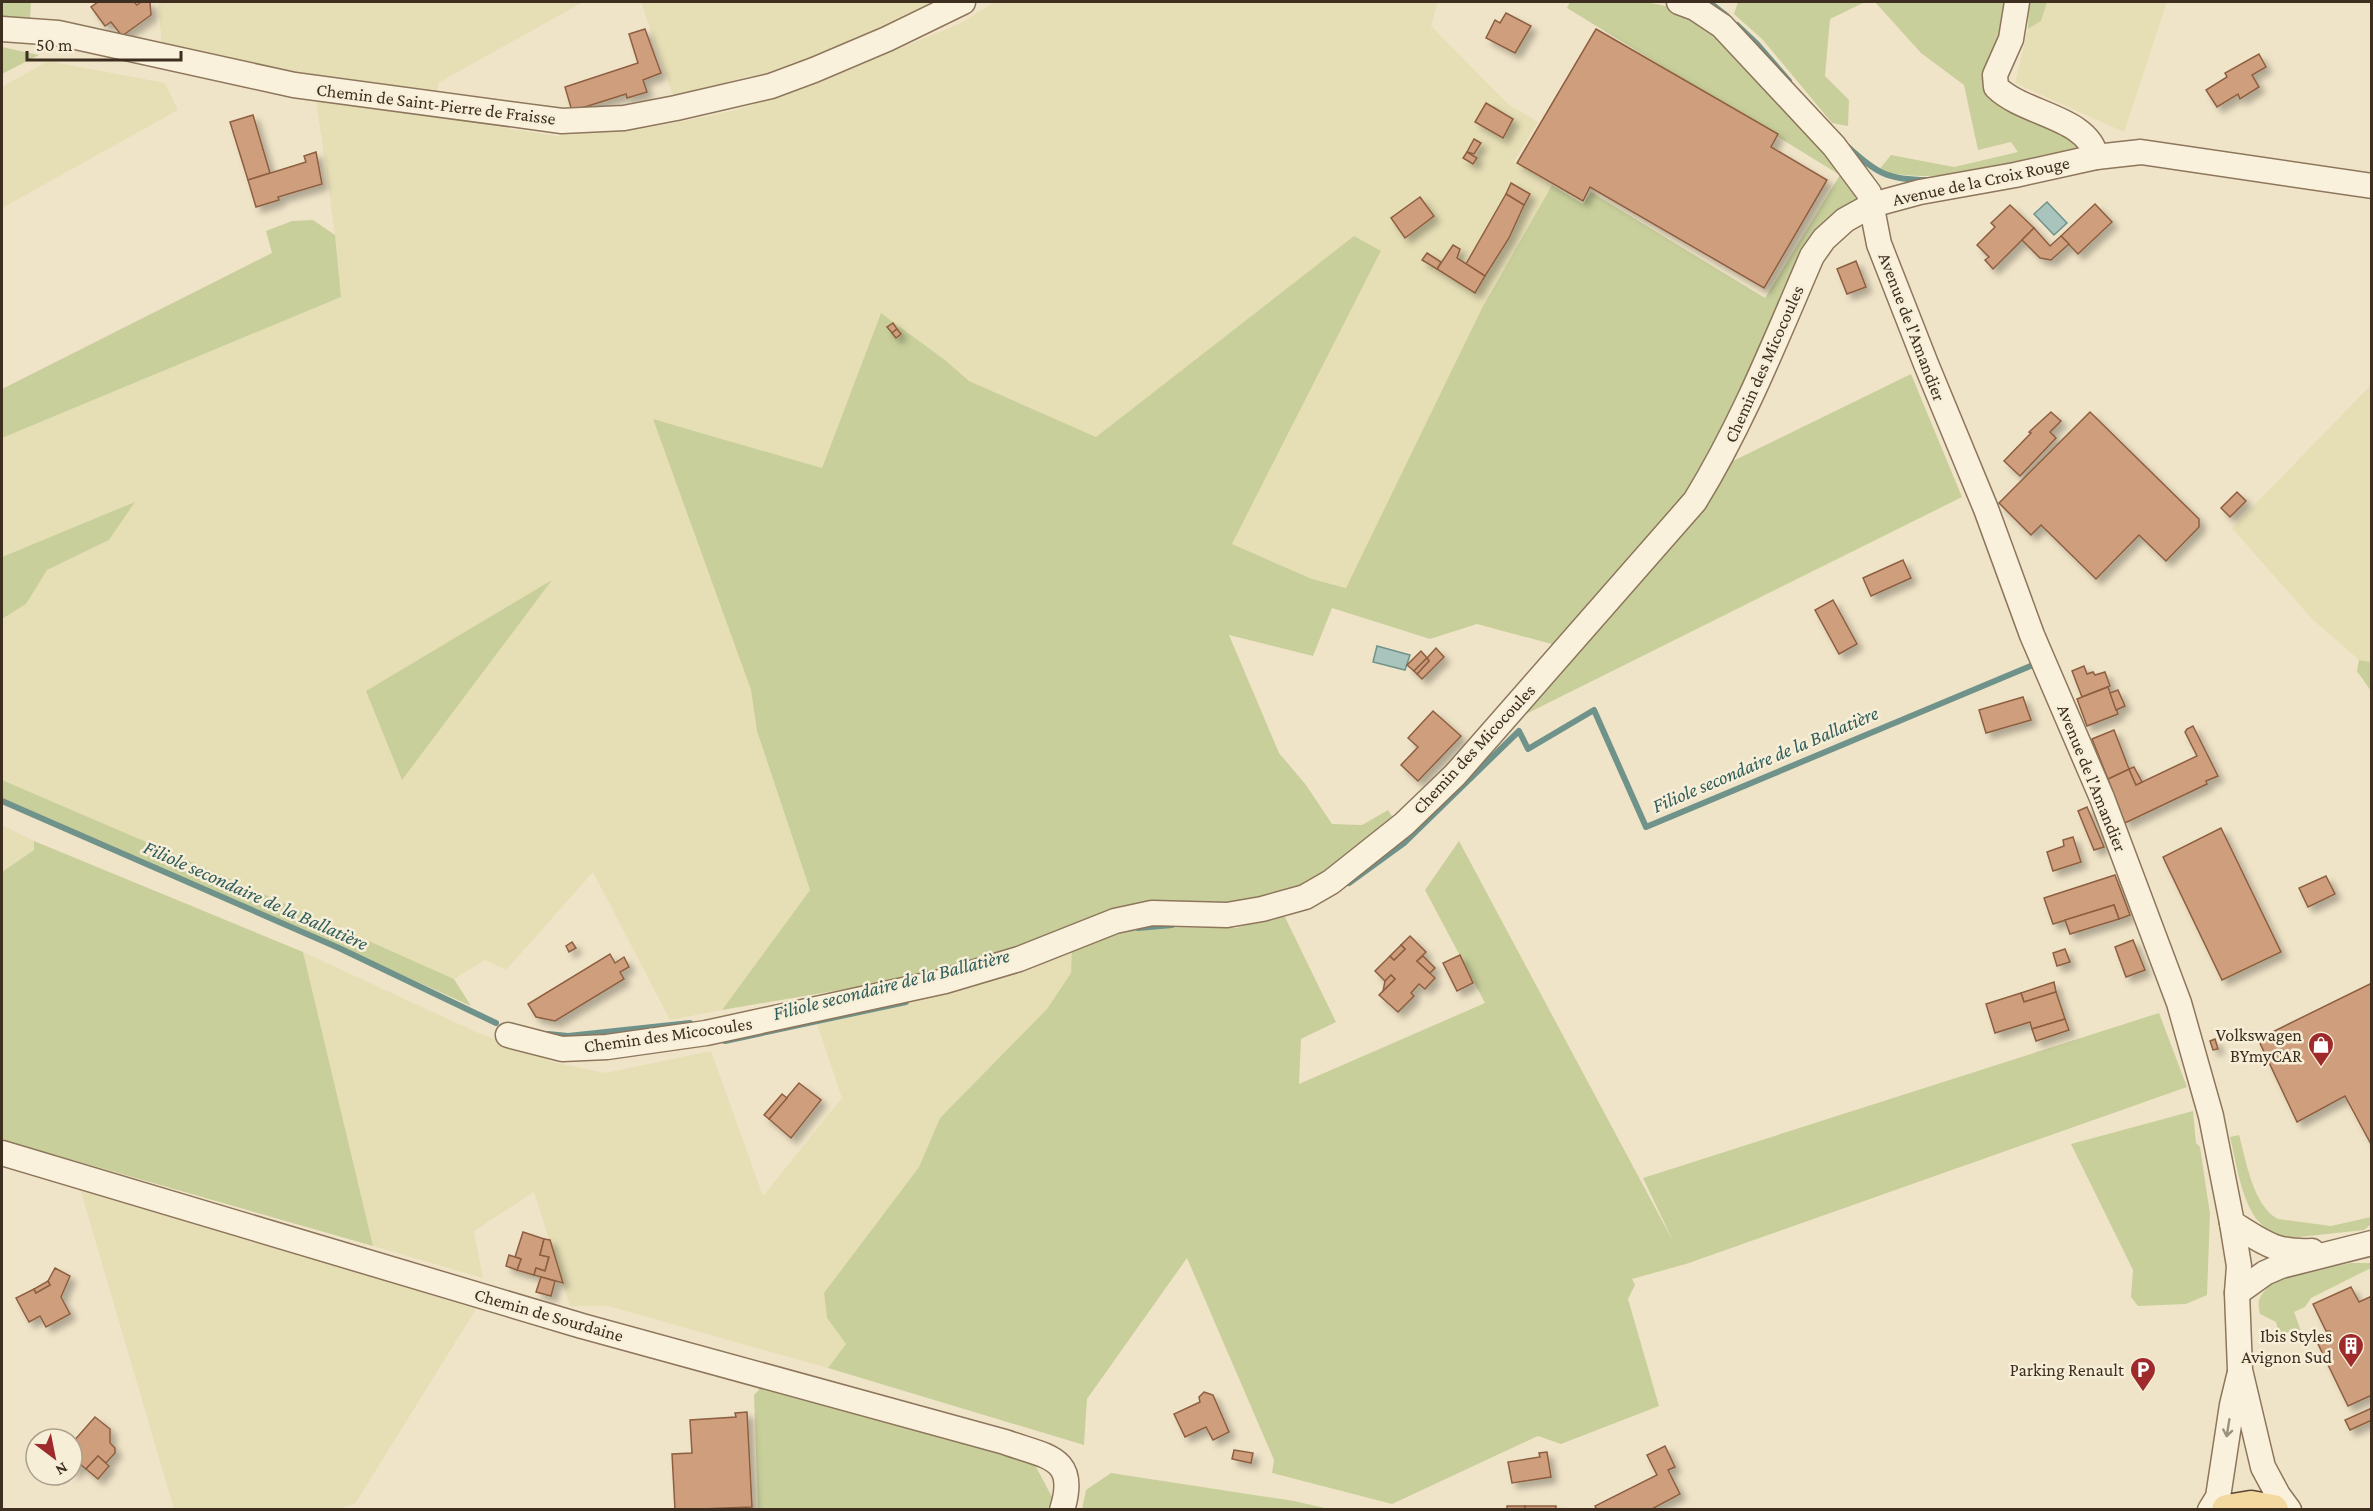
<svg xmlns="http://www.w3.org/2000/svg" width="2373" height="1511" viewBox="0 0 2373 1511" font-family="'Crimson Pro',serif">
  <defs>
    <filter id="shadow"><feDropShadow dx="5.5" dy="5.5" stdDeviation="3" flood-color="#0004"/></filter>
  </defs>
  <rect width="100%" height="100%" fill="#f0e4c8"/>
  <!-- farmland -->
  <g fill="#e6deb5">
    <path d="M158 2H583L438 83 437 97 267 70 162 46Z"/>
    <path d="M641 2H934L890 24 769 75 748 76 674 99Z"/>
    <path d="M995 2H1438L1431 26 1508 104 1538 122 1514 162 1552 185 1482 308 1347 588 1312 579 1232 544 1381 252 1354 236 1096 437 969 381 945 360 881 313 822 468 653 419 751 690 757 731 810 890 722 1010 670 1020 593 872 506 970 485 960 454 979 165 850 2 780V619L26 604 47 570 109 540 134 503 2 557V438L341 297 335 235 316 99 557 136 654 127 737 110 826 79 959 24Z"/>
    <path d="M2047 2H2167L2124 132 2015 83 2028 29 2041 21Z"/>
    <path d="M48 61 165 83 178 110 2 208V87Z"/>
    <path d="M2371 385V662L2359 660 2312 619 2232 528Z"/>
    <path d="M2 825 34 841V850L2 872Z"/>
    <path d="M1072 946 1071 973 1047 1009 940 1118 919 1167 824 1293 827 1318 846 1344 828 1368 608 1306H570L534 1192 474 1231 483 1278 373 1246 303 952 476 1032 553 1062 605 1073 711 1051 763 1196 842 1098 817 1024 995 980Z"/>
    <path d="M79 1185 476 1309 355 1504 333 1510 174 1509Z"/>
  </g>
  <!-- green -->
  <g fill="#c9cf9b">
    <path d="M2 2H31L30 19H2Z"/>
    <path d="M1570 2H1646L1666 6 1705 26 1738 57 1845 171 1859 200 1750 381 1684 498 1559 646 1477 624 1430 639 1332 608 1313 656 1229 635 1279 753 1306 785 1332 824 1362 825 1388 810 1397 824 1330 872 1292 891 981 966 722 1010 810 890 757 731 751 690 653 419 822 468 881 313 945 360 969 381 1096 437 1354 236 1381 251 1232 544 1312 579 1346 588 1482 308 1552 185 1583 204 1591 192 1765 298 1840 175 1567 8Z"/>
    <path d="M1738 2H1865L1830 19 1825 76 1849 100 1848 126 1832 123 1763 40 1734 14Z"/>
    <path d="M1875 2H2009L2007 28 1986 84 2053 125 2083 149C2017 164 1946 186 1878 171L1891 155 1954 167 2018 152 2011 142 1978 150 1964 85 1921 53Z"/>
    <path d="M2029 2H2047L2041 21 2028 29Z"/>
    <path d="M2 47 39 55 2 74Z"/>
    <path d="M313 220 335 235 341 297 2 438V389L272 253 266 231 292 221Z"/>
    <path d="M1911 374 1962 497 1514 720 1686 521 1733 461Z"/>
    <path d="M135 502 109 540 47 570 26 604 2 619V557Z"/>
    <path d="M552 580 402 780 366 691Z"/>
    <path d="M2359 660 2371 662V691L2357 671Z"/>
    <path d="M2 780 165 850 454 979 471 1006 256 909 2 798Z"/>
    <path d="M34 841 303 952 373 1246 52 1154 2 1145V872L34 850Z"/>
    <path d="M1459 841 1674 1243 1643 1178 2159 1013 2187 1087 1686 1264 1632 1279 1635 1285 1628 1299 1659 1406 1561 1444 1538 1436 1392 1504 1272 1473 1274 1460 1187 1258 1087 1399 1084 1445 828 1368 846 1344 827 1318 824 1293 919 1167 940 1118 1047 1009 1071 973 1072 946 1146 927 1236 928 1284 915 1336 1022 1301 1039 1299 1084 1485 1003 1425 890Z"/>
    <path d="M2193 1111 2196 1143 2200 1147 2210 1214 2207 1295 2186 1304 2138 1306 2131 1297 2133 1270 2071 1144Z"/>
    <path d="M2239 1135C2246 1160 2253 1206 2278 1219L2331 1226 2371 1217V1224L2364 1230 2281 1239C2272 1232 2259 1225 2253 1214 2240 1192 2236 1162 2230 1137Z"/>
    <path d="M2351 1263H2371V1268L2311 1298 2305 1307 2294 1312 2301 1331 2279 1334 2276 1322 2260 1314C2259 1310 2258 1304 2259 1300 2270 1272 2325 1269 2351 1263Z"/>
    <path d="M764 1384 1034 1463 1052 1497 1048 1509H758L754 1395Z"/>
    <path d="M1111 1473 1294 1501 1329 1509H1082L1086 1490Z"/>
  </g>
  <!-- water -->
  <g fill="#a9c4bc" stroke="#6f938a" stroke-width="1.5">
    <path d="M2047 202 2067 223 2054 235 2034 214Z"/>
    <path d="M1377 646 1410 655 1405 670 1373 662Z"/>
  </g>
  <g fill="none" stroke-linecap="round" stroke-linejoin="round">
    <!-- stream -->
    <g stroke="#6f938a" stroke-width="6">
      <path d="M1709 2 1727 16"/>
      <path d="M1737 25 1757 44 1789 81"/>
      <path d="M1848 147C1876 173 1888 180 1927 180"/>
      <path d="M2 801 339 948 496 1023"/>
      <path d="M1349 883 1404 843 1519 731 1528 749 1594 710 1646 827 2033 665"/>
      <path d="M1138 928 1172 925"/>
      <path d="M548 1034 568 1036 690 1023"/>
      <path d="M725 1041 906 1002"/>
    </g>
  </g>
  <!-- building -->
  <g fill="#cf9f7d" stroke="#8d5f41" stroke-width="1.5" filter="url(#shadow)">
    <path d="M98 2H134L137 5 141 2H150L151 15 122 36 111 22 105 26 91 7Z"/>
    <path d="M1506 13 1531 26 1515 53 1486 38 1495 20 1500 23Z"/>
    <path d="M645 29 661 73 643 80 647 92 627 98 626 94 572 111 565 87 638 63 629 34Z"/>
    <path d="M1596 29 1778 134 1771 147 1827 180 1764 288 1590 187 1583 201 1517 163Z"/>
    <path d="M2259 54 2266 67 2252 75 2259 87 2240 99 2238 94 2217 107 2206 90 2227 77 2225 73Z"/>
    <path d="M1486 103 1513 119 1503 138 1475 122Z"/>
    <path d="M253 115 270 173 248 180 230 122Z"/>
    <path d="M1474 139 1481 143 1474 154 1467 152Z"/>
    <path d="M316 152 322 184 278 197 279 200 256 207 248 180 306 162 304 156Z"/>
    <path d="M1467 152 1477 158 1473 164 1463 158Z"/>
    <path d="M1511 183 1530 194 1524 205 1506 194Z"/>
    <path d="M1506 194 1524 205 1509 238 1485 276 1466 264Z"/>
    <path d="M1420 197 1434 216 1405 238 1391 218Z"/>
    <path d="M2095 204 2112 222 2078 254 2061 236Z"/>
    <path d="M2010 205 2034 228 1993 269 1985 260 1989 257 1977 245 1995 227 1991 223Z"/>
    <path d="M2034 228 2050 246 2061 236 2069 244 2051 260 2040 258 2022 240Z"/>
    <path d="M1453 245 1460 249 1457 258 1485 276 1475 293 1437 269Z"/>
    <path d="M1427 253 1441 262 1437 269 1422 260Z"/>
    <path d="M1856 261 1866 287 1847 294 1837 269Z"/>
    <path d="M893 323 897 329 892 333 887 327Z"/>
    <path d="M897 329 901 334 896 338 892 333Z"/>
    <path d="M2051 412 2061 421 2050 432 2056 438 2020 476 2004 461 2031 433 2029 432Z"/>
    <path d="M2090 412 2199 519V527L2166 561 2139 535 2096 579 2041 525 2031 535 1999 503Z"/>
    <path d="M2237 492 2246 501 2230 517 2221 508Z"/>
    <path d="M1903 560 1911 578 1871 596 1863 578Z"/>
    <path d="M1833 600 1857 644 1839 654 1815 610Z"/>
    <path d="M1436 648 1444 657 1422 679 1417 674 1429 661 1427 658Z"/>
    <path d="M1421 651 1427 658 1414 671 1407 665Z"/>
    <path d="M1427 658 1429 661 1417 674 1414 671Z"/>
    <path d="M2084 666 2087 674 2093 672 2095 675 2105 672 2110 686 2082 697 2072 671Z"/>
    <path d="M2108 687 2118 714 2087 726 2077 699Z"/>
    <path d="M2118 690 2125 706 2116 710 2110 693Z"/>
    <path d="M2023 697 2031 720 1986 733 1979 710Z"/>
    <path d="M1433 711 1461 736 1418 781 1401 765 1418 747 1408 738Z"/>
    <path d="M2193 726 2218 776 2206 781 2207 784 2125 823 2108 779 2129 769 2136 785 2197 756 2185 732 2187 729Z"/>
    <path d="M2114 730 2129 769 2108 779 2092 739Z"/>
    <path d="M2134 767 2142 782 2136 785 2129 769Z"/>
    <path d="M2087 807 2104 847 2094 850 2078 811Z"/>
    <path d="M2221 828 2281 952 2222 980 2163 857Z"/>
    <path d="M2073 837 2081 862 2053 871 2047 852 2064 846 2063 840Z"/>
    <path d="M2115 875 2130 915 2119 919 2114 905 2053 924 2044 898Z"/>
    <path d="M2326 876 2335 894 2308 907 2299 888Z"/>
    <path d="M2114 905 2119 919 2070 934 2065 920Z"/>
    <path d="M1410 936 1426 952 1417 961 1435 978 1425 989 1419 984 1411 993 1414 996 1398 1012 1379 995 1395 979 1391 975 1385 981 1375 971 1390 956 1394 960 1405 949 1401 945Z"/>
    <path d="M2133 940 2145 970 2126 977 2115 947Z"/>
    <path d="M572 942 576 948 569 952 566 946Z"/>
    <path d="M1401 945 1405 949 1394 960 1390 956Z"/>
    <path d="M2065 949 2070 962 2057 966 2053 953Z"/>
    <path d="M610 954 615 963 624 957 629 967 620 972 624 979 555 1021 536 1017 528 1004Z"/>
    <path d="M1460 955 1473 983 1457 991 1443 963Z"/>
    <path d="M1423 956 1435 968 1430 973 1417 961Z"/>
    <path d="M1391 975 1395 979 1383 991 1385 981Z"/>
    <path d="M2054 982 2056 992 2024 1002 2021 993Z"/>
    <path d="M2372 983V1146L2345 1096 2297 1122 2258 1039Z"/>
    <path d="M2056 992 2065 1019 2032 1029 2030 1022 1995 1033 1986 1004 2021 993 2024 1002Z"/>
    <path d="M2065 1019 2069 1030 2036 1041 2032 1029Z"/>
    <path d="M2215 1039 2218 1049 2213 1050 2210 1041Z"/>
    <path d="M799 1083 821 1100 791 1138 769 1119Z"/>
    <path d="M782 1094 787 1098 769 1119 764 1115Z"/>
    <path d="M523 1232 544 1239 540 1255 549 1257 545 1271 536 1268 534 1275 517 1270 521 1259 515 1257Z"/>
    <path d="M544 1239 550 1240 563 1283 534 1275 536 1268 545 1271 549 1257 540 1255Z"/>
    <path d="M509 1255 521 1259 517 1270 506 1266Z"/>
    <path d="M55 1268 70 1276 61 1297 70 1314 46 1327 40 1316 29 1322 16 1298 34 1289 36 1293 50 1285 48 1281Z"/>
    <path d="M541 1277 555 1281 551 1296 536 1292Z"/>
    <path d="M48 1281 50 1285 36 1293 34 1289Z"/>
    <path d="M2351 1287 2359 1302 2372 1296V1395L2348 1406 2318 1344 2333 1336 2330 1331H2326L2313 1304Z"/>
    <path d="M1204 1392 1213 1395 1229 1432 1213 1440 1206 1427 1185 1437 1174 1414 1200 1402 1199 1397Z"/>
    <path d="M2372 1408V1420L2350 1430 2345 1420Z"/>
    <path d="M747 1412 752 1507 675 1510 672 1454 692 1453 690 1420 736 1417 735 1413Z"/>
    <path d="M95 1417 110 1429V1443L115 1448V1453L106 1463 98 1456 86 1469 81 1465 72 1474V1443Z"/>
    <path d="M1665 1446 1675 1467 1668 1470 1680 1494 1650 1510H1597L1595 1506 1657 1475 1647 1455Z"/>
    <path d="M1234 1450 1253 1453 1251 1463 1232 1459Z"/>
    <path d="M1547 1452 1551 1477 1512 1483 1508 1462 1540 1457 1539 1453Z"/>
    <path d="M98 1456 109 1466 98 1479 86 1469Z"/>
    <rect x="1507" y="1506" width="18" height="4"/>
    <rect x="1525" y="1506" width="31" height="4"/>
  </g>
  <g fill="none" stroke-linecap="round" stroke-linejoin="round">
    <defs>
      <g id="minor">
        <path d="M1679 2 1695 8 1722 26 1834 146 1869 193 1879 244 1926 364 1986 509 2032 635 2102 798 2179 1003 2211 1116 2232 1223 2239 1266 2237 1293 2240 1370 2263 1467 2278 1495 2289 1510"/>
        <path d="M2017 2 2011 39 1995 75 1996 87C2024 115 2089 117 2096 157"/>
        <path d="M2 29 58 33 294 85 562 121 624 118 676 108 771 86 814 70 887 39 963 2"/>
        <path d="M508 1035 562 1049 607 1047 706 1033 945 981 1019 959 1115 921 1152 913 1227 915 1262 909 1305 897 1331 882 1404 824 1455 775 1695 501C1743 423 1776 339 1812 256L1824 239 1845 220 1872 205 1920 192 2015 175 2096 157 2141 152 2372 186"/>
        <path d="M2 1153 582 1326 1005 1442C1046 1457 1079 1456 1062 1510"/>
        <path d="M2232 1223C2263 1242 2274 1253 2312 1251"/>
        <path d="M2237 1293 2265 1273 2281 1266 2372 1243"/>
        <path d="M2210 1510 2218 1497 2232 1405 2239 1376"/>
      </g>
      <path id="major" d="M2227 1510 2251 1506 2273 1510"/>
    </defs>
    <!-- minor casing -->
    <use href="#minor" stroke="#8d765c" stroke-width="27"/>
    <!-- major casing -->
    <use href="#major" stroke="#5b4430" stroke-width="33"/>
    <!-- minor -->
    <use href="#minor" stroke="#faf1dc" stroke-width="24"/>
    <!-- major -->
    <use href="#major" stroke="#f3d9a0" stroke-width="30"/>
  </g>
  <!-- one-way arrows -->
  <defs><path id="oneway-shaft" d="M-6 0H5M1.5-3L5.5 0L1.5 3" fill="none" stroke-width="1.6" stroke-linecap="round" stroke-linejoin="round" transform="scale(1.5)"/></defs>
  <use stroke="#9c907e" href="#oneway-shaft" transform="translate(2228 1428) rotate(99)"/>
  <!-- icons -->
  <defs>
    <symbol id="shop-pin" viewBox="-11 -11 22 30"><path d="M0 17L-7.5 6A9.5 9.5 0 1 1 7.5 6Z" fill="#9e2a2b" stroke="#f7eed8"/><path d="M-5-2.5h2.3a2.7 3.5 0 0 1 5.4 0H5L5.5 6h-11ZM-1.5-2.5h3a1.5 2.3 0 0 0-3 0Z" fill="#fff"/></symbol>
    <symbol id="building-pin" viewBox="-11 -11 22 30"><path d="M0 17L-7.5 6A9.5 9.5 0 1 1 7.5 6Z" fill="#9e2a2b" stroke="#f7eed8"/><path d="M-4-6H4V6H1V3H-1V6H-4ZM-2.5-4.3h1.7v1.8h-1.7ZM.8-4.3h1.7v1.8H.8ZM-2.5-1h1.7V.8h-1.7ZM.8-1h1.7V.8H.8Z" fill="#fff"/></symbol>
    <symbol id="parking-pin" viewBox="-11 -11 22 30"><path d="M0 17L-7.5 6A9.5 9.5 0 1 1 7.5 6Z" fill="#9e2a2b" stroke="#f7eed8"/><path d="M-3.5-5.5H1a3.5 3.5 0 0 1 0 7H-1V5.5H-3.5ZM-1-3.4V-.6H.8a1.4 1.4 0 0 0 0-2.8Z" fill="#fff"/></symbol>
  </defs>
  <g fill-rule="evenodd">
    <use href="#shop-pin" x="2306" y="1030" width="30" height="40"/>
    <use href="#building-pin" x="2336" y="1331" width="30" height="40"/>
    <use href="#parking-pin" x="2128" y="1355" width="30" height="40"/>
  </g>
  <g text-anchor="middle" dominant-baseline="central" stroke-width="5" stroke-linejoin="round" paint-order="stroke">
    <!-- street labels -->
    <g font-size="18" fill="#3d2e20" stroke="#f7eed8">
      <text transform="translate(436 104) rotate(7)">Chemin de Saint-Pierre de Fraisse</text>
      <text transform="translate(1981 181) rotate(-12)">Avenue de la Croix Rouge</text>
      <text transform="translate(1912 327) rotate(69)">Avenue de l'Amandier</text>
      <text transform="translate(1764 364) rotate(-66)">Chemin des Micocoules</text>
      <text transform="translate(1474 749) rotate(-47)">Chemin des Micocoules</text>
      <text transform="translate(2092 778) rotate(68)">Avenue de l'Amandier</text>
      <text transform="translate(668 1035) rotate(-8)">Chemin des Micocoules</text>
      <text transform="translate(549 1315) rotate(16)">Chemin de Sourdaine</text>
    </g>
    <!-- poi labels -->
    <g font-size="18" fill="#3d2e20" stroke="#f7eed8" text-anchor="end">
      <text x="2302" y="1035">Volkswagen<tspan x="2302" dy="21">BYmyCAR</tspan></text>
      <text x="2332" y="1336">Ibis Styles<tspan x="2332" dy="21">Avignon Sud</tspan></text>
      <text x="2124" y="1370">Parking Renault</text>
    </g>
    <!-- water labels -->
    <g font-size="20" font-style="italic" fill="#2f5d5a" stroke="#f7eed8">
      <text transform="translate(1765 759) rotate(-23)">Filiole secondaire de la Ballatière</text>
      <text transform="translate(256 895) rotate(24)">Filiole secondaire de la Ballatière</text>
      <text transform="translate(891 984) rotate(-14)">Filiole secondaire de la Ballatière</text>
    </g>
  </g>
  <!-- border -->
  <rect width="2373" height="1511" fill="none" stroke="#3d2e20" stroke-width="6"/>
  <!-- north arrow -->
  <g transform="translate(54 1457) rotate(148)"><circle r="28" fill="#f7eed8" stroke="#ada18e" stroke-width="1.5"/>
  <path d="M0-4.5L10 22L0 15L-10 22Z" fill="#9e2a2b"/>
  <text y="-9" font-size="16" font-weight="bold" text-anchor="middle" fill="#3d2e20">N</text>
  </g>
  <!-- scale -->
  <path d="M27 51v9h154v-9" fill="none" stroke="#3d2e20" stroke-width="3"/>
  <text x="36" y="51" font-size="18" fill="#3d2e20" stroke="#f7eed8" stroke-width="4.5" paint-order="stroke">50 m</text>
</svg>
